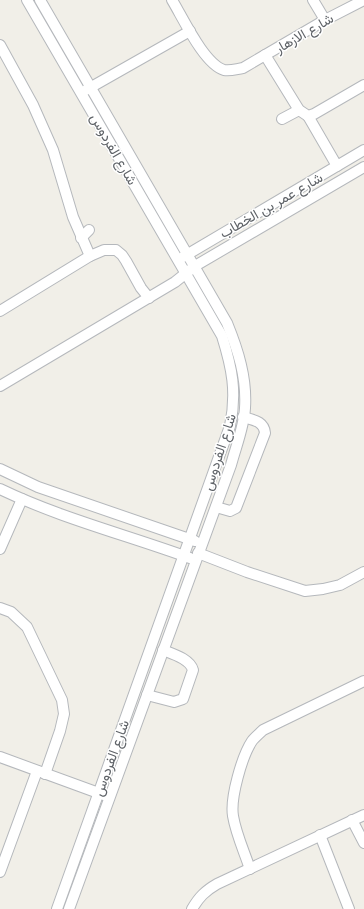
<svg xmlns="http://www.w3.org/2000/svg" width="364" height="909" viewBox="0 0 364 909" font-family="Montserrat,Vazirmatn,sans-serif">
  <rect width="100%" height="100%" fill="#f1efe8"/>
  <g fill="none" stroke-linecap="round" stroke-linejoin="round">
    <defs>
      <g id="minor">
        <path d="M27 0 222 336C232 368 237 392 230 426L57 909"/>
        <path d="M40 0 227 323C238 350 247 378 245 408 244 427 236 446 231 465L69 909"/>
        <path d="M172 0C183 18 204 64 224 70 231 71 236 69 243 68L325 20 364 0"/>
        <path d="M313 0 325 20"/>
        <path d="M0 45 33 105 53 150 73 217 90 256"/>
        <path d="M265 55 299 110 308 116 314 114 364 85"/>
        <path d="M86 90 190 31"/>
        <path d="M308 116 337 166"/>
        <path d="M282 119 299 110"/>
        <path d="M81 238 89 230"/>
        <path d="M183 257 364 150"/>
        <path d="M0 311 90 256 104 250H116L122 255 126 261 141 288 149 298"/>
        <path d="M0 386 175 282 195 266 364 167"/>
        <path d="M0 469 38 487 195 541"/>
        <path d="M0 489C60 518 127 535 190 558"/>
        <path d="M216 507 230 511 236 508 265 433C264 421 253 420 243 417"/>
        <path d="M0 549 22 499"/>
        <path d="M198 553 247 572 305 591 323 589 340 585 364 572"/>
        <path d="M0 608 11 612 27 627 62 700 64 714 60 731 45 774"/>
        <path d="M147 695 174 702 183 699 193 670C190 659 173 654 163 650"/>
        <path d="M0 757 104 795"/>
        <path d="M352 820 364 843"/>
        <path d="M320 835 349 909"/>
        <path d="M250 869C244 851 236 834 233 816 230 798 242 756 252 741 255 737 259 734 263 730L364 681"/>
        <path d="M0 872 37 771"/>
        <path d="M192 909C199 897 205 891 217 884L364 815"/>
      </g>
    </defs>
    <!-- minor casing -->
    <use href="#minor" stroke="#b5b8bc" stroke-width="12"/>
    <!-- minor -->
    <use href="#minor" stroke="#fff" stroke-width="10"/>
  </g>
  <g text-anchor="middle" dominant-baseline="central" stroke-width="3" stroke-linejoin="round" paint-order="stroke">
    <!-- street labels -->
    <g font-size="14" fill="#5f6368" stroke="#fff">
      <text transform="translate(304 33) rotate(-30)">شارع الازهار</text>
      <text transform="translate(114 149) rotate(60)">شارع الفردوس</text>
      <text transform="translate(271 205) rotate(-30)">شارع عمر بن الخطاب</text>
      <text transform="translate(219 452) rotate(-72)">شارع الفردوس</text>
      <text transform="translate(111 758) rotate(-70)">شارع الفردوس</text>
    </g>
  </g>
</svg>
